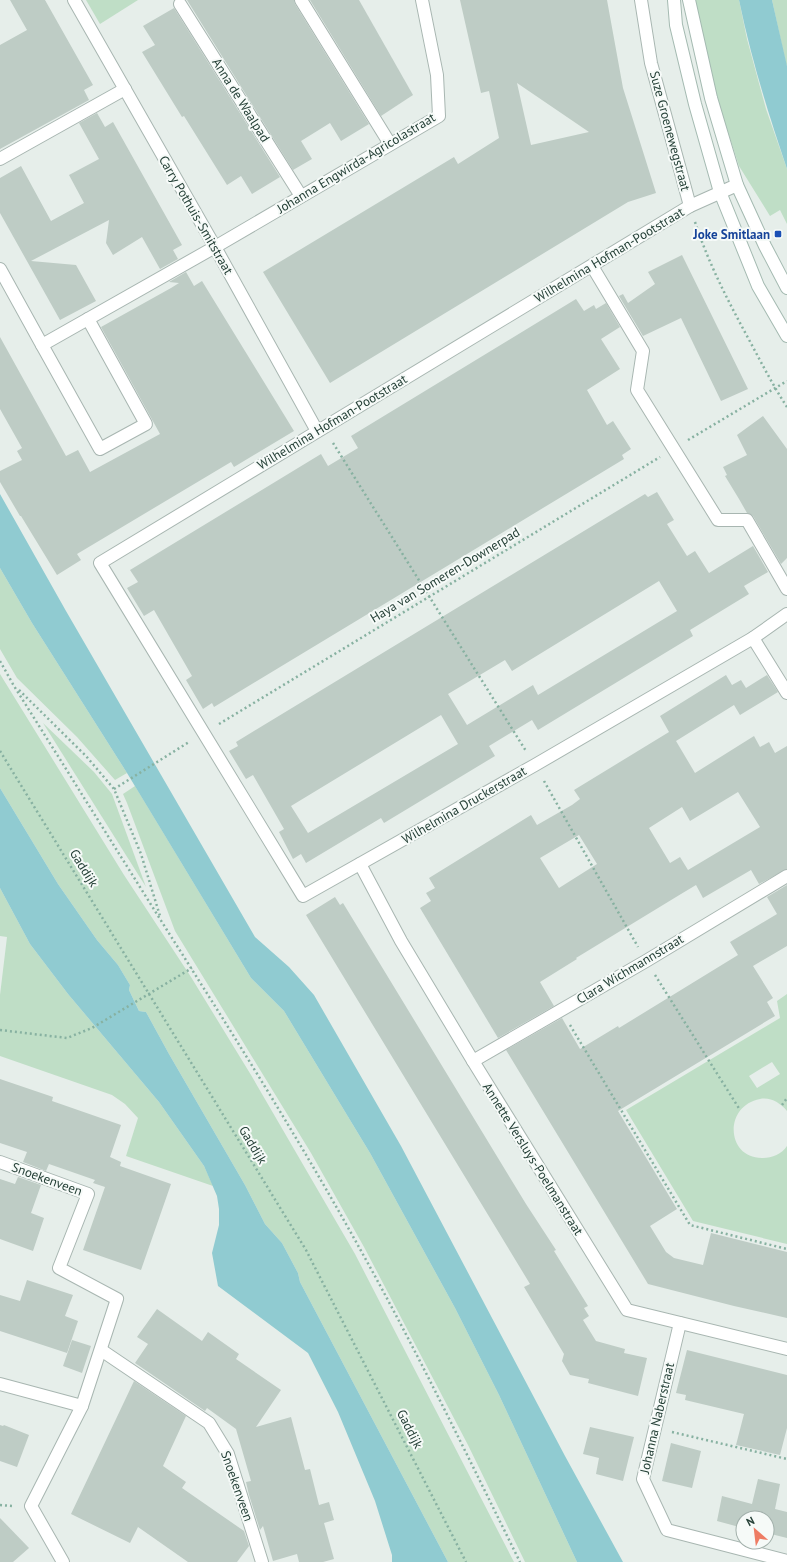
<svg xmlns="http://www.w3.org/2000/svg" width="787" height="1562" viewBox="0 0 787 1562" font-family="'PT Sans',sans-serif">
  <rect width="100%" height="100%" fill="#e6eeea"/>
  <!-- green -->
  <g fill="#bfdec6" fill-rule="evenodd">
    <path d="M86 0H138L100 24Z"/>
    <path d="M695 0H739L747 39 766 109 787 169V224L780 210 770 216 739 166 719 104Z"/>
    <path d="M772 0H787V66L786 64Z"/>
    <path d="M0 568 32 623 127 773 115 780 77 737 17 678 0 649Z"/>
    <path d="M0 674 124 875 191 977 251 1075 355 1254 514 1562H448L300 1282 298 1273 282 1243 265 1224 245 1185 169 1054 146 1012 139 1011 129 990 130 985 118 965 97 940 58 884 0 788Z"/>
    <path d="M43 723 94 772 112 794 146 887Z"/>
    <path d="M135 786 251 978 284 1011 370 1153 455 1308 499 1395 577 1562H525L468 1445 364 1247 311 1153 175 931 127 803 123 794Z"/>
    <path d="M0 888 30 944 68 994 159 1102 204 1166 213 1186 126 1156 138 1118 125 1104 112 1095 0 1056V995L7 937 0 936Z"/>
    <path d="M787 994V1111C780 1103 771 1097 760 1099 723 1106 726 1159 763 1158 772 1158 782 1154 787 1146V1244L693 1221 626 1110 780 1018 777 1001ZM772 1062 780 1074 757 1088 749 1076Z"/>
  </g>
  <!-- water -->
  <g fill="#90cbd1">
    <path d="M739 0H772L787 66V169C768 113 751 58 739 0Z"/>
    <path d="M0 494 66 611 255 937 289 967 314 995 401 1146 565 1456 623 1562H577L499 1395 455 1308 370 1153 284 1011 251 978 127 773 32 623 0 568Z"/>
    <path d="M0 788 58 884 97 940 118 965 130 985 129 990 139 1011 146 1012 169 1054 245 1185 265 1224 282 1243 298 1273 300 1282 448 1562H392V1555L375 1501 338 1412 308 1353 218 1286 212 1253 219 1225V1209L217 1196 204 1166 159 1102 68 994 30 944 0 888Z"/>
  </g>
  <!-- building -->
  <g fill="#beccc5" fill-rule="evenodd">
    <path d="M10 0H45L93 85 84 90 89 100 0 149V45L27 30Z"/>
    <path d="M187 0H294L295 4 369 124 341 141 330 123 301 141 312 159 293 170Z"/>
    <path d="M310 0H359L413 95 381 116Z"/>
    <path d="M460 0H607L623 88 656 193 628 202 330 383 263 272 454 157 458 164 499 138 489 91 481 93ZM517 83 589 132 531 145Z"/>
    <path d="M174 8 280 177 252 194 241 176 227 185 184 116 182 117 142 52 155 45 143 26Z"/>
    <path d="M97 113 105 127 113 122 182 245 173 250 178 259 160 269 142 237 113 255 106 243 109 220 31 261 76 265 96 301 60 320 0 213V178L21 166 51 221 84 203 69 175 99 159 79 123Z"/>
    <path d="M682 255 748 389 721 401 681 318 643 336 619 296 623 294 628 303 655 284 648 272Z"/>
    <path d="M186 272 194 286 202 281 294 431 234 467 231 462 77 554 81 560 57 575 21 516H20L0 482V471L22 460 17 451 22 448 0 409V337L66 456 78 450 90 472 160 434 101 327 171 288 179 283 169 282Z"/>
    <path d="M576 299 584 311 594 305 596 309 606 303 620 327 601 339 620 369 587 390 607 425 613 421 631 449 622 455 624 459 214 707 212 703 203 709 186 680 192 676 154 610 144 616 127 588 138 582 130 570 321 454 328 466 358 448 351 436Z"/>
    <path d="M763 416 787 449V558L781 564 753 516 747 513 739 499 725 476 727 475 723 467 747 455 737 435Z"/>
    <path d="M657 492 674 520 667 524 687 556 695 551 709 573 753 546 768 572 744 586 749 594 690 630 693 636 538 730 532 720 489 746 495 756 384 823 381 818 306 863 301 854 293 859 279 832 284 829 253 775 246 779 229 751 238 746 236 742 645 494 648 497ZM659 581 677 611 538 695 533 685 467 725 448 694 505 660 512 671ZM441 715 458 744 308 833 291 806Z"/>
    <path d="M726 675 732 685 741 680 746 688 767 675 778 692 740 715 734 705 676 741 695 773 754 736 760 747 769 742 775 753 787 746V869L759 884 751 870 703 898 696 885 681 894 576 958 577 959 540 982 554 1006 498 1038 420 908 431 901 426 893 435 888 429 878 531 815 537 825 572 805 580 799 574 790 669 732 660 716ZM738 792 760 827 688 870 680 857 670 863 649 828 682 807 690 821ZM579 835 597 864 559 888 540 858Z"/>
    <path d="M787 885V946L753 966 773 998 767 1002 775 1016 618 1111 677 1209 650 1226 666 1252 674 1258 703 1265 711 1233 787 1252V1318L734 1306 648 1284 506 1050 562 1018 580 1049 618 1026 619 1028 738 955 730 942 777 914 767 897Z"/>
    <path d="M335 897 340 905 343 903 526 1204 556 1250 554 1251 588 1306 584 1308 589 1316 583 1320 596 1341 625 1349 624 1353 647 1358 638 1396 588 1383 589 1379 570 1375 562 1361 564 1354 524 1287 530 1284 306 915Z"/>
    <path d="M0 1079 53 1097 52 1101 121 1125 110 1157 121 1162 120 1166 171 1184 141 1270 83 1250 105 1187 93 1183 95 1180 49 1164 46 1171 23 1162 27 1152 0 1143Z"/>
    <path d="M18 1177 41 1185 31 1213 44 1218 33 1251 0 1239V1179L15 1184Z"/>
    <path d="M27 1280 73 1295 65 1316 78 1321 67 1353 0 1331V1295L20 1301Z"/>
    <path d="M157 1309 202 1341 208 1332 239 1354 236 1359 281 1390 256 1427 291 1417 305 1470 310 1469 319 1505 329 1502 334 1520 324 1523 334 1559 323 1562H299L297 1554 273 1561 263 1526 260 1530 249 1495 246 1482 251 1481 236 1429 207 1408 205 1411 135 1363 148 1344 137 1337Z"/>
    <path d="M72 1340 91 1346 82 1373 63 1366Z"/>
    <path d="M687 1350 787 1375V1428L780 1455 736 1445 744 1414 685 1400 686 1395 676 1393Z"/>
    <path d="M134 1381 186 1416 163 1466 186 1482 182 1488 244 1531 249 1546 237 1562H188L138 1527 130 1543 71 1514Z"/>
    <path d="M0 1425 3 1426 4 1425 29 1435 17 1467 0 1461Z"/>
    <path d="M590 1427 634 1437 623 1481 596 1474 599 1458 583 1454Z"/>
    <path d="M671 1443 701 1451 692 1488 662 1481Z"/>
    <path d="M758 1479 780 1484 775 1509 787 1512V1538L767 1533V1518H743V1528L717 1521 722 1496 752 1504Z"/>
    <path d="M0 1518 29 1548 13 1562H0Z"/>
  </g>
  <g fill="none" stroke-linecap="round" stroke-linejoin="round">
    <defs>
      <g id="street">
        <path d="M74 0 215 247 317 431"/>
        <path d="M301 0 390 144"/>
        <path d="M641 0 651 63 690 206"/>
        <path d="M180 4 301 196"/>
        <path d="M0 159 125 89"/>
        <path d="M737 185 690 206 100 563 303 896 535 765 753 638 787 614"/>
        <path d="M592 266 643 351 637 390 718 520H747L787 589"/>
        <path d="M0 269 42 345 215 247 439 116 437 75 422 0"/>
        <path d="M42 345 100 449 146 424 88 319"/>
        <path d="M753 638 787 693"/>
        <path d="M360 864 401 941 473 1061 627 1310 787 1349"/>
        <path d="M473 1061 646 961 787 876"/>
        <path d="M0 1162 88 1194 59 1268 117 1299 82 1406 31 1506 63 1562"/>
        <path d="M680 1323 643 1479 667 1530 787 1561"/>
        <path d="M101 1350 209 1423 228 1454 262 1562"/>
        <path d="M0 1384 82 1406"/>
      </g>
      <g id="secondary">
        <path d="M674 0 676 25 695 104 720 192 758 286 787 336"/>
        <path d="M689 0 711 98 737 185 765 246 787 288"/>
      </g>
    </defs>
    <!-- street casing -->
    <use href="#street" stroke="#a8b6b1" stroke-width="14"/>
    <!-- secondary casing -->
    <use href="#secondary" stroke="#a4bab1" stroke-width="14"/>
    <!-- path -->
    <g stroke="#87b1a1" stroke-width="2.5" stroke-dasharray="2 3" stroke-linecap="butt">
      <path d="M695 222C708 262 727 299 747 336 760 360 772 384 787 407"/>
      <path d="M688 440 787 381"/>
      <path d="M333 443 526 751"/>
      <path d="M0 661 14 686C63 764 111 841 160 919 229 1028 298 1137 360 1249 417 1351 468 1457 520 1562"/>
      <path d="M19 690 86 756 114 789 141 854 160 916"/>
      <path d="M219 724 660 457"/>
      <path d="M0 751 306 1250 466 1562"/>
      <path d="M544 781 638 947"/>
      <path d="M114 789 189 742"/>
      <path d="M655 975 740 1110"/>
      <path d="M570 1025 690 1225 787 1249"/>
      <path d="M0 1030 67 1038 92 1028 192 968"/>
      <path d="M782 1105 787 1098"/>
      <path d="M672 1432 787 1459"/>
      <path d="M0 1505 13 1506"/>
    </g>
    <!-- street -->
    <use href="#street" stroke="#fff" stroke-width="12"/>
    <!-- secondary -->
    <use href="#secondary" stroke="#fff" stroke-width="12"/>
  </g>
  <!-- markers -->
  <rect fill="#1a4fb4" stroke="#f6faf8" stroke-width="1.5" x="774" y="230" width="8" height="8" rx="2"/>
  <g text-anchor="middle" dominant-baseline="central" stroke-width="4" stroke-linejoin="round" paint-order="stroke">
    <!-- street labels -->
    <g font-size="13" fill="#254037" stroke="#f6faf8">
      <text transform="translate(241 100) rotate(58)">Anna de Waalpad</text>
      <text transform="translate(670 131) rotate(75)">Suze Groenewegstraat</text>
      <text transform="translate(356 163) rotate(-31)">Johanna Engwirda-Agricolastraat</text>
      <text transform="translate(196 215) rotate(60)">Carry Pothuis-Smitstraat</text>
      <text transform="translate(609 255) rotate(-31)">Wilhelmina Hofman-Pootstraat</text>
      <text transform="translate(332 422) rotate(-31)">Wilhelmina Hofman-Pootstraat</text>
      <text transform="translate(445 575) rotate(-31)">Haya van Someren-Downerpad</text>
      <text transform="translate(464 805) rotate(-30)">Wilhelmina Druckerstraat</text>
      <text transform="translate(84 868) rotate(58)">Gaddijk</text>
      <text transform="translate(630 969) rotate(-31)">Clara Wichmannstraat</text>
      <text transform="translate(253 1145) rotate(59)">Gaddijk</text>
      <text transform="translate(533 1159) rotate(58)">Annette Versluys-Poelmanstraat</text>
      <text transform="translate(47 1179) rotate(20)">Snoekenveen</text>
      <text transform="translate(657 1418) rotate(-77)">Johanna Naberstraat</text>
      <text transform="translate(410 1429) rotate(63)">Gaddijk</text>
      <text transform="translate(237 1486) rotate(71)">Snoekenveen</text>
    </g>
    <!-- transit labels -->
    <g font-size="13" font-weight="bold" fill="#164399" stroke="#f6faf8" text-anchor="end">
      <text x="770" y="234">Joke Smitlaan</text>
    </g>
  </g>
  <!-- north arrow -->
  <g transform="translate(755 1530) rotate(332)"><circle r="19" fill="#f6faf8" stroke="#a2b0ab"/>
  <path d="M0-3L7 15L0 10L-7 15Z" fill="#ee7c64"/>
  <text y="-6" font-size="11" font-weight="bold" text-anchor="middle" fill="#254037">N</text>
  </g>
</svg>
